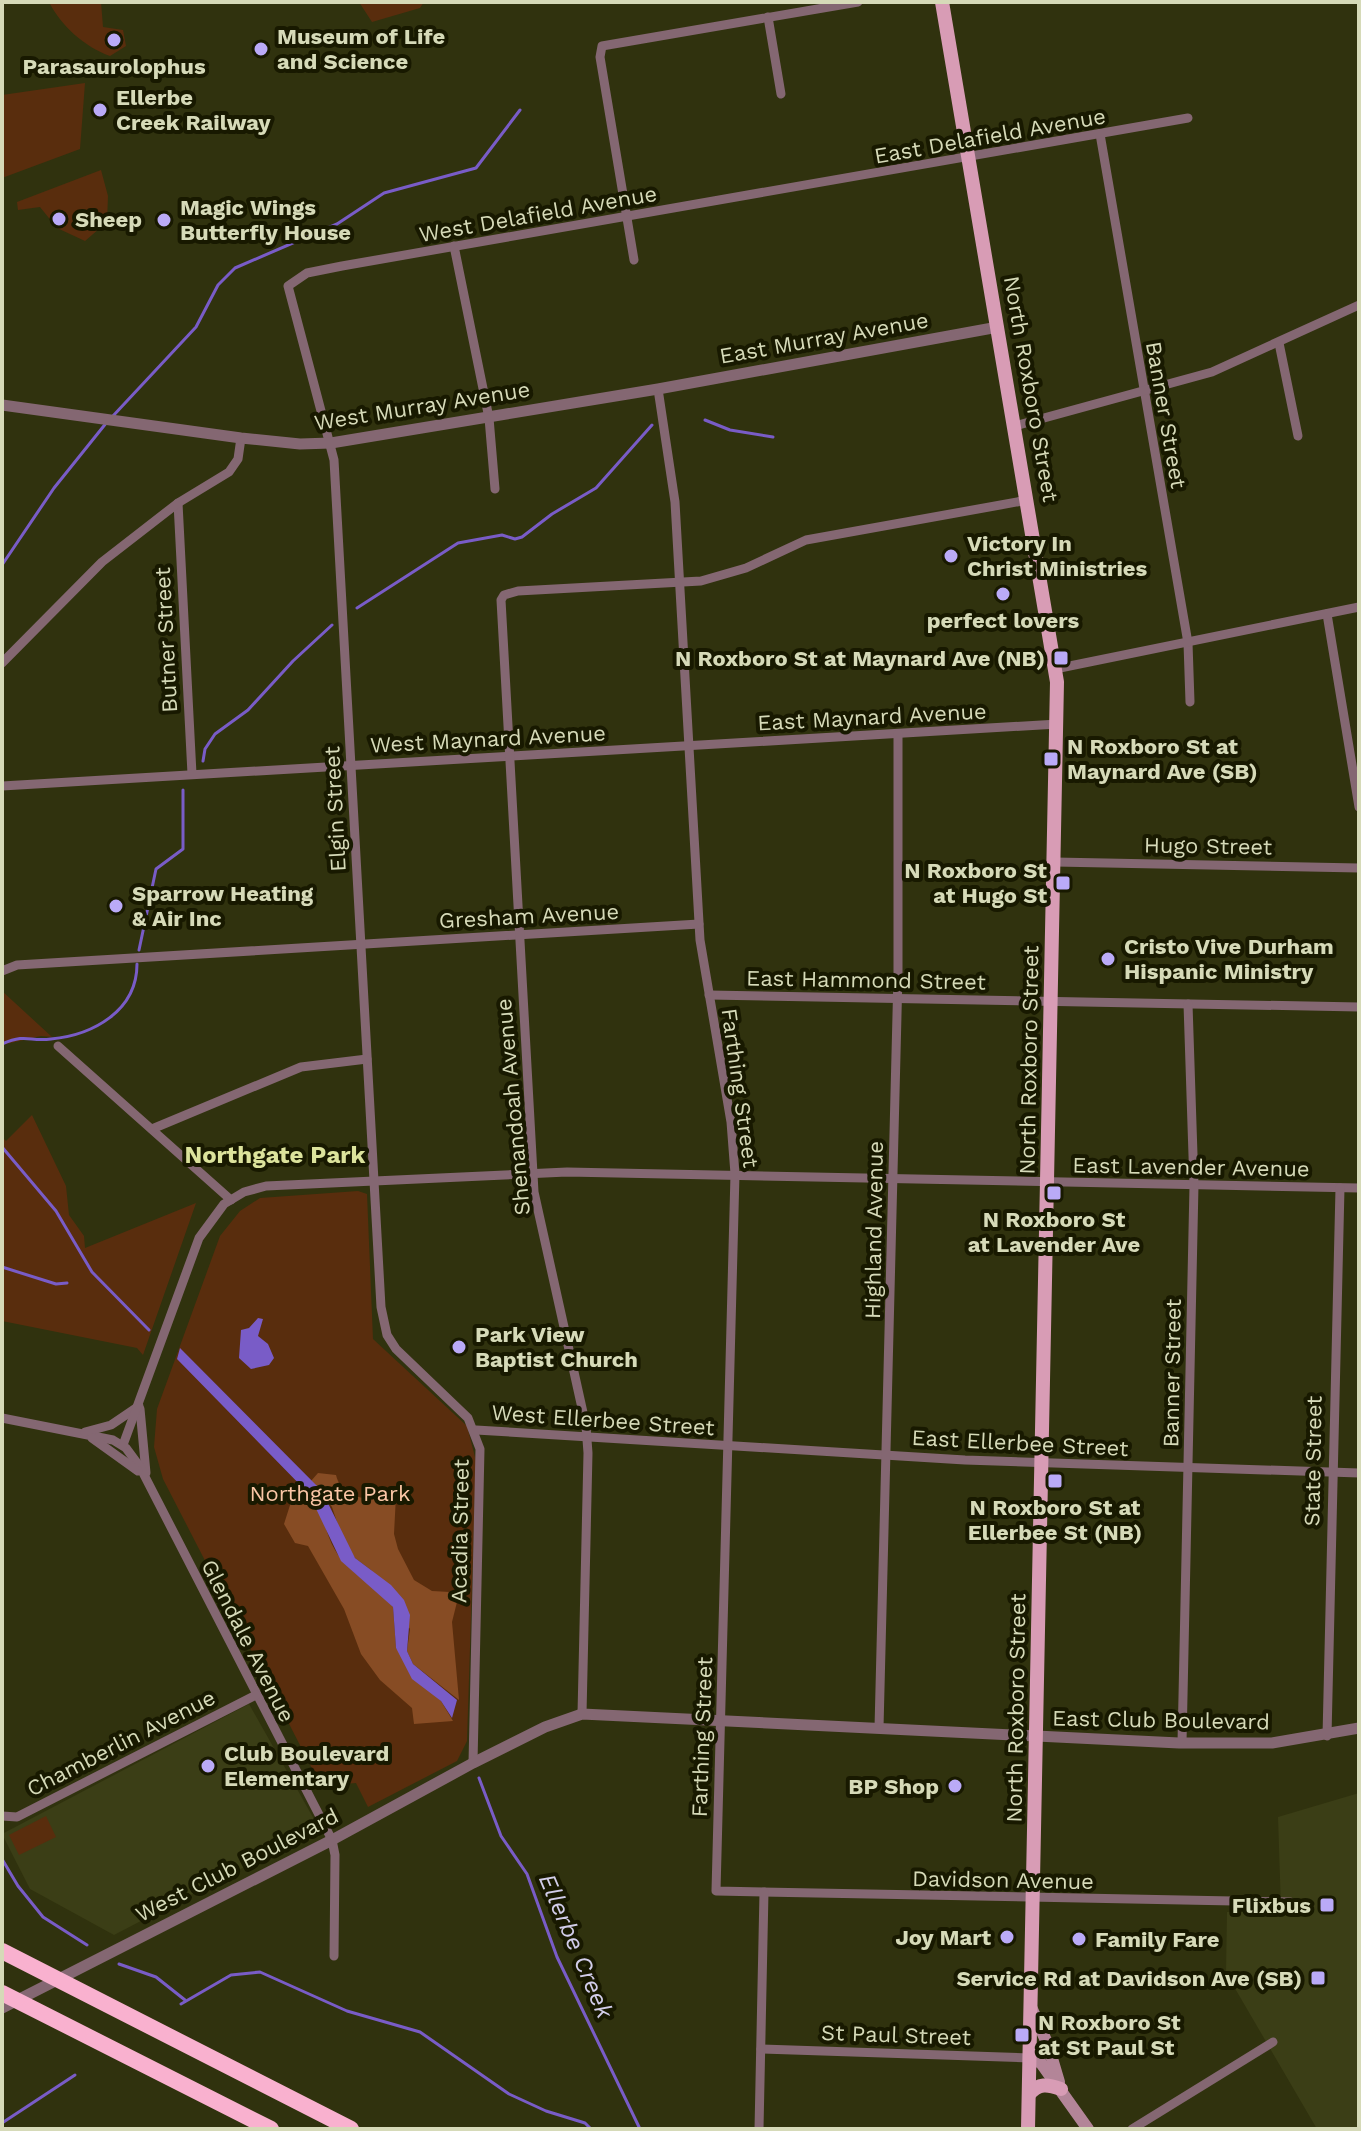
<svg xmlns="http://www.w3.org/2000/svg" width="1361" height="2131" viewBox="0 0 1361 2131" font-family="'Work Sans',sans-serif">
  <rect width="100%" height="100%" fill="#30320e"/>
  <!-- built -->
  <g fill="#3b3e16">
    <path d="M249 1704 319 1828 114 1935 30 1889 2 1834Z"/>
    <path d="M1359 1793V2129H1317L1226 1973 1227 1912 1281 1909 1278 1817Z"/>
  </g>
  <!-- green -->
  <g fill="#592d0d">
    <path d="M49 2H101L103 27 123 30 126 46 110 56C85 47 61 26 49 2Z"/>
    <path d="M359 2H424L420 8 372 22Z"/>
    <path d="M85 83 80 149 2 178V95Z"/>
    <path d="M101 170 108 196 107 222 85 241 57 228 40 207 18 210 17 202Z"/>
    <path d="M2 991 52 1037 41 1036 2 1045Z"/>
    <path d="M32 1115 66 1186 69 1215 84 1236 85 1248 196 1203 143 1355 137 1348 2 1321V1137L6 1141Z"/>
    <path d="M358 1191 367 1194 373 1339 467 1426 476 1461 467 1741 457 1761 368 1807 356 1783 321 1786 163 1479 154 1447 157 1409 220 1236 240 1211 260 1198Z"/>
    <path d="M46 1816 56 1837 19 1855 9 1835Z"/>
  </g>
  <!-- forest -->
  <g fill="#874c24">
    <path d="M318 1473 336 1475C342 1501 373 1502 392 1493L396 1496 394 1534 398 1549 414 1580 432 1591 450 1592 458 1598 452 1622 459 1700 413 1664 407 1651 410 1629 371 1570 355 1558 344 1543 332 1507 311 1481Z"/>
    <path d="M304 1489C324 1505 323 1530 335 1550 349 1575 378 1585 393 1607L396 1648 441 1701 453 1721 414 1724 412 1708 380 1680 361 1654 344 1609 308 1546 295 1543 284 1524 291 1502Z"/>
  </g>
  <!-- water -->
  <g fill="#795cc7">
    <path d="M258 1318 263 1319 258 1336 268 1344 274 1358 269 1365 251 1369 239 1358 241 1330 249 1328Z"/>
    <path d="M180 1348 322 1491 355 1558 391 1585 404 1600 410 1615 407 1651 413 1664 457 1700 452 1718 441 1701 412 1679 396 1648 393 1607 341 1561 309 1494 177 1359Z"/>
  </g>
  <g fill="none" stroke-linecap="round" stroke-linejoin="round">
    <!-- stream -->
    <g stroke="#795cc7" stroke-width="3">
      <path d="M112 417 196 327 218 285 235 268 337 224 384 193 476 168 520 110"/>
      <path d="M705 420 730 430 773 437"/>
      <path d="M2 565 54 488 107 422"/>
      <path d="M357 608 458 543 502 535 515 539 522 537 552 514 596 488 652 425"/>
      <path d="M203 761 205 749 215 734 248 710 293 661 332 625"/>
      <path d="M139 950 156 869 183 849V790"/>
      <path d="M2 1044C28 1033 28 1042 51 1039 93 1035 137 1011 137 964"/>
      <path d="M2 1147 56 1211 92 1272 149 1330"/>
      <path d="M2 1267 56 1284 67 1283"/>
      <path d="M479 1778 501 1836 527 1874 557 1957 640 2129"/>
      <path d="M2 1859 18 1886 43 1917 87 1945"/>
      <path d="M119 1964 156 1977 185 2000"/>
      <path d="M181 2004 231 1975 260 1972 347 2011 420 2032 509 2094 546 2111 585 2123 591 2129"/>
      <path d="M2 2123 75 2075"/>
    </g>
    <!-- minor -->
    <g stroke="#846772" stroke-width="9">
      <path d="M768 17 781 94"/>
      <path d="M1100 134 1188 643 1190 702"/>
      <path d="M454 246 489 418 495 489"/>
      <path d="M634 260 600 57 602 46 858 2"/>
      <path d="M1279 343 1298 436"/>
      <path d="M658 389 675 502 700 940 731 1122 735 1174 716 1891 1290 1902"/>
      <path d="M1015 426 1212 372 1359 305"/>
      <path d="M178 503 192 774"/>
      <path d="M1327 614 1359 807"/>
      <path d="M2 663 102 562 178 503 229 472 238 459 241 438"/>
      <path d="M1055 669 1359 607"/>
      <path d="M2 786 1058 724"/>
      <path d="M1055 862 1359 868"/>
      <path d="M2 971 17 965 699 924"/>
      <path d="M709 995 1359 1007"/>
      <path d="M58 1046 231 1200"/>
      <path d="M152 1129 301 1067 367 1059"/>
      <path d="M140 1409 146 1473"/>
      <path d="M2 1418 113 1440 126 1448 140 1467 332 1840 335 1855 334 1956"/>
      <path d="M476 1430 965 1460 1359 1473"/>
      <path d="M85 1432 111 1425 139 1406"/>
      <path d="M92 1438 138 1471"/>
      <path d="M123 1445 199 1238 224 1204 244 1192 266 1186 567 1172 1359 1188"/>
      <path d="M582 1714 588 1453 586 1426 534 1192 501 600 504 595 518 591 701 581 746 568 806 540 1028 500"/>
      <path d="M879 1728 898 975V734"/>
      <path d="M1327 1736 1340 1188"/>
      <path d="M1182 1743 1194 1185 1188 1004"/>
      <path d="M473 1763 480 1449 468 1418 396 1349 387 1335 381 1307 334 460 288 286 307 273 342 266 1188 118"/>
      <path d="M2 1816 17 1817 256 1695"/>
      <path d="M761 2049 1030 2058"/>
      <path d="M759 2129 764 1892"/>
      <path d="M1132 2129 1273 2042"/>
    </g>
    <!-- tertiary -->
    <g stroke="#846772" stroke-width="11">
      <path d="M2 405 241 438 300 444 331 443 658 389 998 327"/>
      <path d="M2 2008 332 1840 473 1763 545 1727 582 1714 1179 1743H1272L1359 1728"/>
    </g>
    <!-- secondary -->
    <g stroke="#b38598" stroke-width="12">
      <path d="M1031 2007 1048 2045 1059 2082"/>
      <path d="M1030 2058 1041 2063 1088 2129"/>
    </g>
    <!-- primary -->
    <g stroke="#d89cb5" stroke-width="14">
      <path d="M942 2 1057 682 1028 2129"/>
      <path d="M1029 2094C1039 2083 1047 2084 1061 2089"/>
    </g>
    <!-- motorway -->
    <g stroke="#f9b1cf" stroke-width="16">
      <path d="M2 1951 351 2129"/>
      <path d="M2 1993 271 2129"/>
    </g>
  </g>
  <!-- markers -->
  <g fill="#baaaf7" stroke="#181900" stroke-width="3">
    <circle cx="114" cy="40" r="8"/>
    <circle cx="261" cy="49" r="8"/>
    <circle cx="100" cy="110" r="8"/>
    <circle cx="59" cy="219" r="8"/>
    <circle cx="164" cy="220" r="8"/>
    <circle cx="951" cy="556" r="8"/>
    <circle cx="1003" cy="594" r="8"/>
    <rect x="1053" y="650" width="16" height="16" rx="4"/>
    <rect x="1043" y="751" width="16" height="16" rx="4"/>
    <rect x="1055" y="875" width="16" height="16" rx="4"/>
    <circle cx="116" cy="906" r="8"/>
    <circle cx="1108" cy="959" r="8"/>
    <rect x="1046" y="1185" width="16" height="16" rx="4"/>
    <circle cx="459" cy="1347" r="8"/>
    <rect x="1047" y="1473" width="16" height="16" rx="4"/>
    <circle cx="208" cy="1766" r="8"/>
    <circle cx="955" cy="1786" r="8"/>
    <rect x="1319" y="1897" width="16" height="16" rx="4"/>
    <circle cx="1007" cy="1937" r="8"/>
    <circle cx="1079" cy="1939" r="8"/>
    <rect x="1310" y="1970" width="16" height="16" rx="4"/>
    <rect x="1014" y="2027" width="16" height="16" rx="4"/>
  </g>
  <g text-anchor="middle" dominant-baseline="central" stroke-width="8" stroke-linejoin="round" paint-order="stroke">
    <!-- poi labels -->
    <g font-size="22" font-weight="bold" fill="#d6dab8" stroke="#181900" text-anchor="start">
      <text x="277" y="36">Museum of Life<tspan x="277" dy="25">and Science</tspan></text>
      <text x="114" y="66" text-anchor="middle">Parasaurolophus</text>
      <text x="116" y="97">Ellerbe<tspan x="116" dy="25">Creek Railway</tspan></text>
      <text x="180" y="207">Magic Wings<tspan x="180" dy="25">Butterfly House</tspan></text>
      <text x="75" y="219">Sheep</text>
      <text x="967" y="543">Victory In<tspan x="967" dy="25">Christ Ministries</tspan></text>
      <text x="1003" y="620" text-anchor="middle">perfect lovers</text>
      <text x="1045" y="658" text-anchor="end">N Roxboro St at Maynard Ave (NB)</text>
      <text x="1067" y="746">N Roxboro St at<tspan x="1067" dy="25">Maynard Ave (SB)</tspan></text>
      <text x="1047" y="870" text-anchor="end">N Roxboro St<tspan x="1047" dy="25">at Hugo St</tspan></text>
      <text x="132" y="893">Sparrow Heating<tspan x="132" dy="25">&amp; Air Inc</tspan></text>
      <text x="1124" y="946">Cristo Vive Durham<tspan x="1124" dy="25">Hispanic Ministry</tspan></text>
      <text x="1054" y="1219" text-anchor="middle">N Roxboro St<tspan x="1054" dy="25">at Lavender Ave</tspan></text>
      <text x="475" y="1334">Park View<tspan x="475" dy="25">Baptist Church</tspan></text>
      <text x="1055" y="1507" text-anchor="middle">N Roxboro St at<tspan x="1055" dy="25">Ellerbee St (NB)</tspan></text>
      <text x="224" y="1753">Club Boulevard<tspan x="224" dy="25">Elementary</tspan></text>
      <text x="939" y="1786" text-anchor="end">BP Shop</text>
      <text x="1311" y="1905" text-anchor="end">Flixbus</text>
      <text x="991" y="1937" text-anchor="end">Joy Mart</text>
      <text x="1095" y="1939">Family Fare</text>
      <text x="1302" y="1978" text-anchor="end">Service Rd at Davidson Ave (SB)</text>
      <text x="1038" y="2022">N Roxboro St<tspan x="1038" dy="25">at St Paul St</tspan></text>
    </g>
    <!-- street labels -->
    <g font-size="22" fill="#d6dab8" stroke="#181900">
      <text transform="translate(990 136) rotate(-10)">East Delafield Avenue</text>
      <text transform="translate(538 214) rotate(-10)">West Delafield Avenue</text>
      <text transform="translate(824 338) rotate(-10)">East Murray Avenue</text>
      <text transform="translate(1031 389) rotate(80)">North Roxboro Street</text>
      <text transform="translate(422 406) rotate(-9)">West Murray Avenue</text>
      <text transform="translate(1166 415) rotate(80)">Banner Street</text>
      <text transform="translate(166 640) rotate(-93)">Butner Street</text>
      <text transform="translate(872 717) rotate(-3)">East Maynard Avenue</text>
      <text transform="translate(488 739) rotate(-3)">West Maynard Avenue</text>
      <text transform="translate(335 809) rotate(-93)">Elgin Street</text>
      <text transform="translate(1208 846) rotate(1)">Hugo Street</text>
      <text transform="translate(529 916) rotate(-3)">Gresham Avenue</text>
      <text transform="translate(866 980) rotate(1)">East Hammond Street</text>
      <text transform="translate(1029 1060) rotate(-89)">North Roxboro Street</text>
      <text transform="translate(740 1088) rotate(82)">Farthing Street</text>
      <text transform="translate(513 1107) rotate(-95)">Shenandoah Avenue</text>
      <text transform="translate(1191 1167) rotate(1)">East Lavender Avenue</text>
      <text transform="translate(874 1230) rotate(-89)">Highland Avenue</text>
      <text transform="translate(1172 1373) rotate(-89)">Banner Street</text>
      <text transform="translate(603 1420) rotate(4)">West Ellerbee Street</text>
      <text transform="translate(1020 1443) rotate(3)">East Ellerbee Street</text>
      <text transform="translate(1313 1461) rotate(-89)">State Street</text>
      <text transform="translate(460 1531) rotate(-89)">Acadia Street</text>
      <text transform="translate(248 1641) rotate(63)">Glendale Avenue</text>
      <text transform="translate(1016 1708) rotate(-89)">North Roxboro Street</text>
      <text transform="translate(1161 1720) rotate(1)">East Club Boulevard</text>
      <text transform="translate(702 1737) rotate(-88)">Farthing Street</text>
      <text transform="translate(121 1743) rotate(-27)">Chamberlin Avenue</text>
      <text transform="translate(237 1865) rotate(-27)">West Club Boulevard</text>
      <text transform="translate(1003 1880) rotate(1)">Davidson Avenue</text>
      <text transform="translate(896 2035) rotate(2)">St Paul Street</text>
    </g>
    <!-- park labels -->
    <g font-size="22" fill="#fbc6a5" stroke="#181900">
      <text x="330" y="1493">Northgate Park</text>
    </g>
    <!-- neighbourhood labels -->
    <g font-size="24" font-weight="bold" fill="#dce39c" stroke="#181900">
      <text x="275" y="1155">Northgate Park</text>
    </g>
    <!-- water labels -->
    <g font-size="24" font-style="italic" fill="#d2cde9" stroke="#181900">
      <text transform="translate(576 1946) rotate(67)">Ellerbe Creek</text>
    </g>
  </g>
  <!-- border -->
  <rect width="1361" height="2131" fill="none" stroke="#d6dab8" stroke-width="8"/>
</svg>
